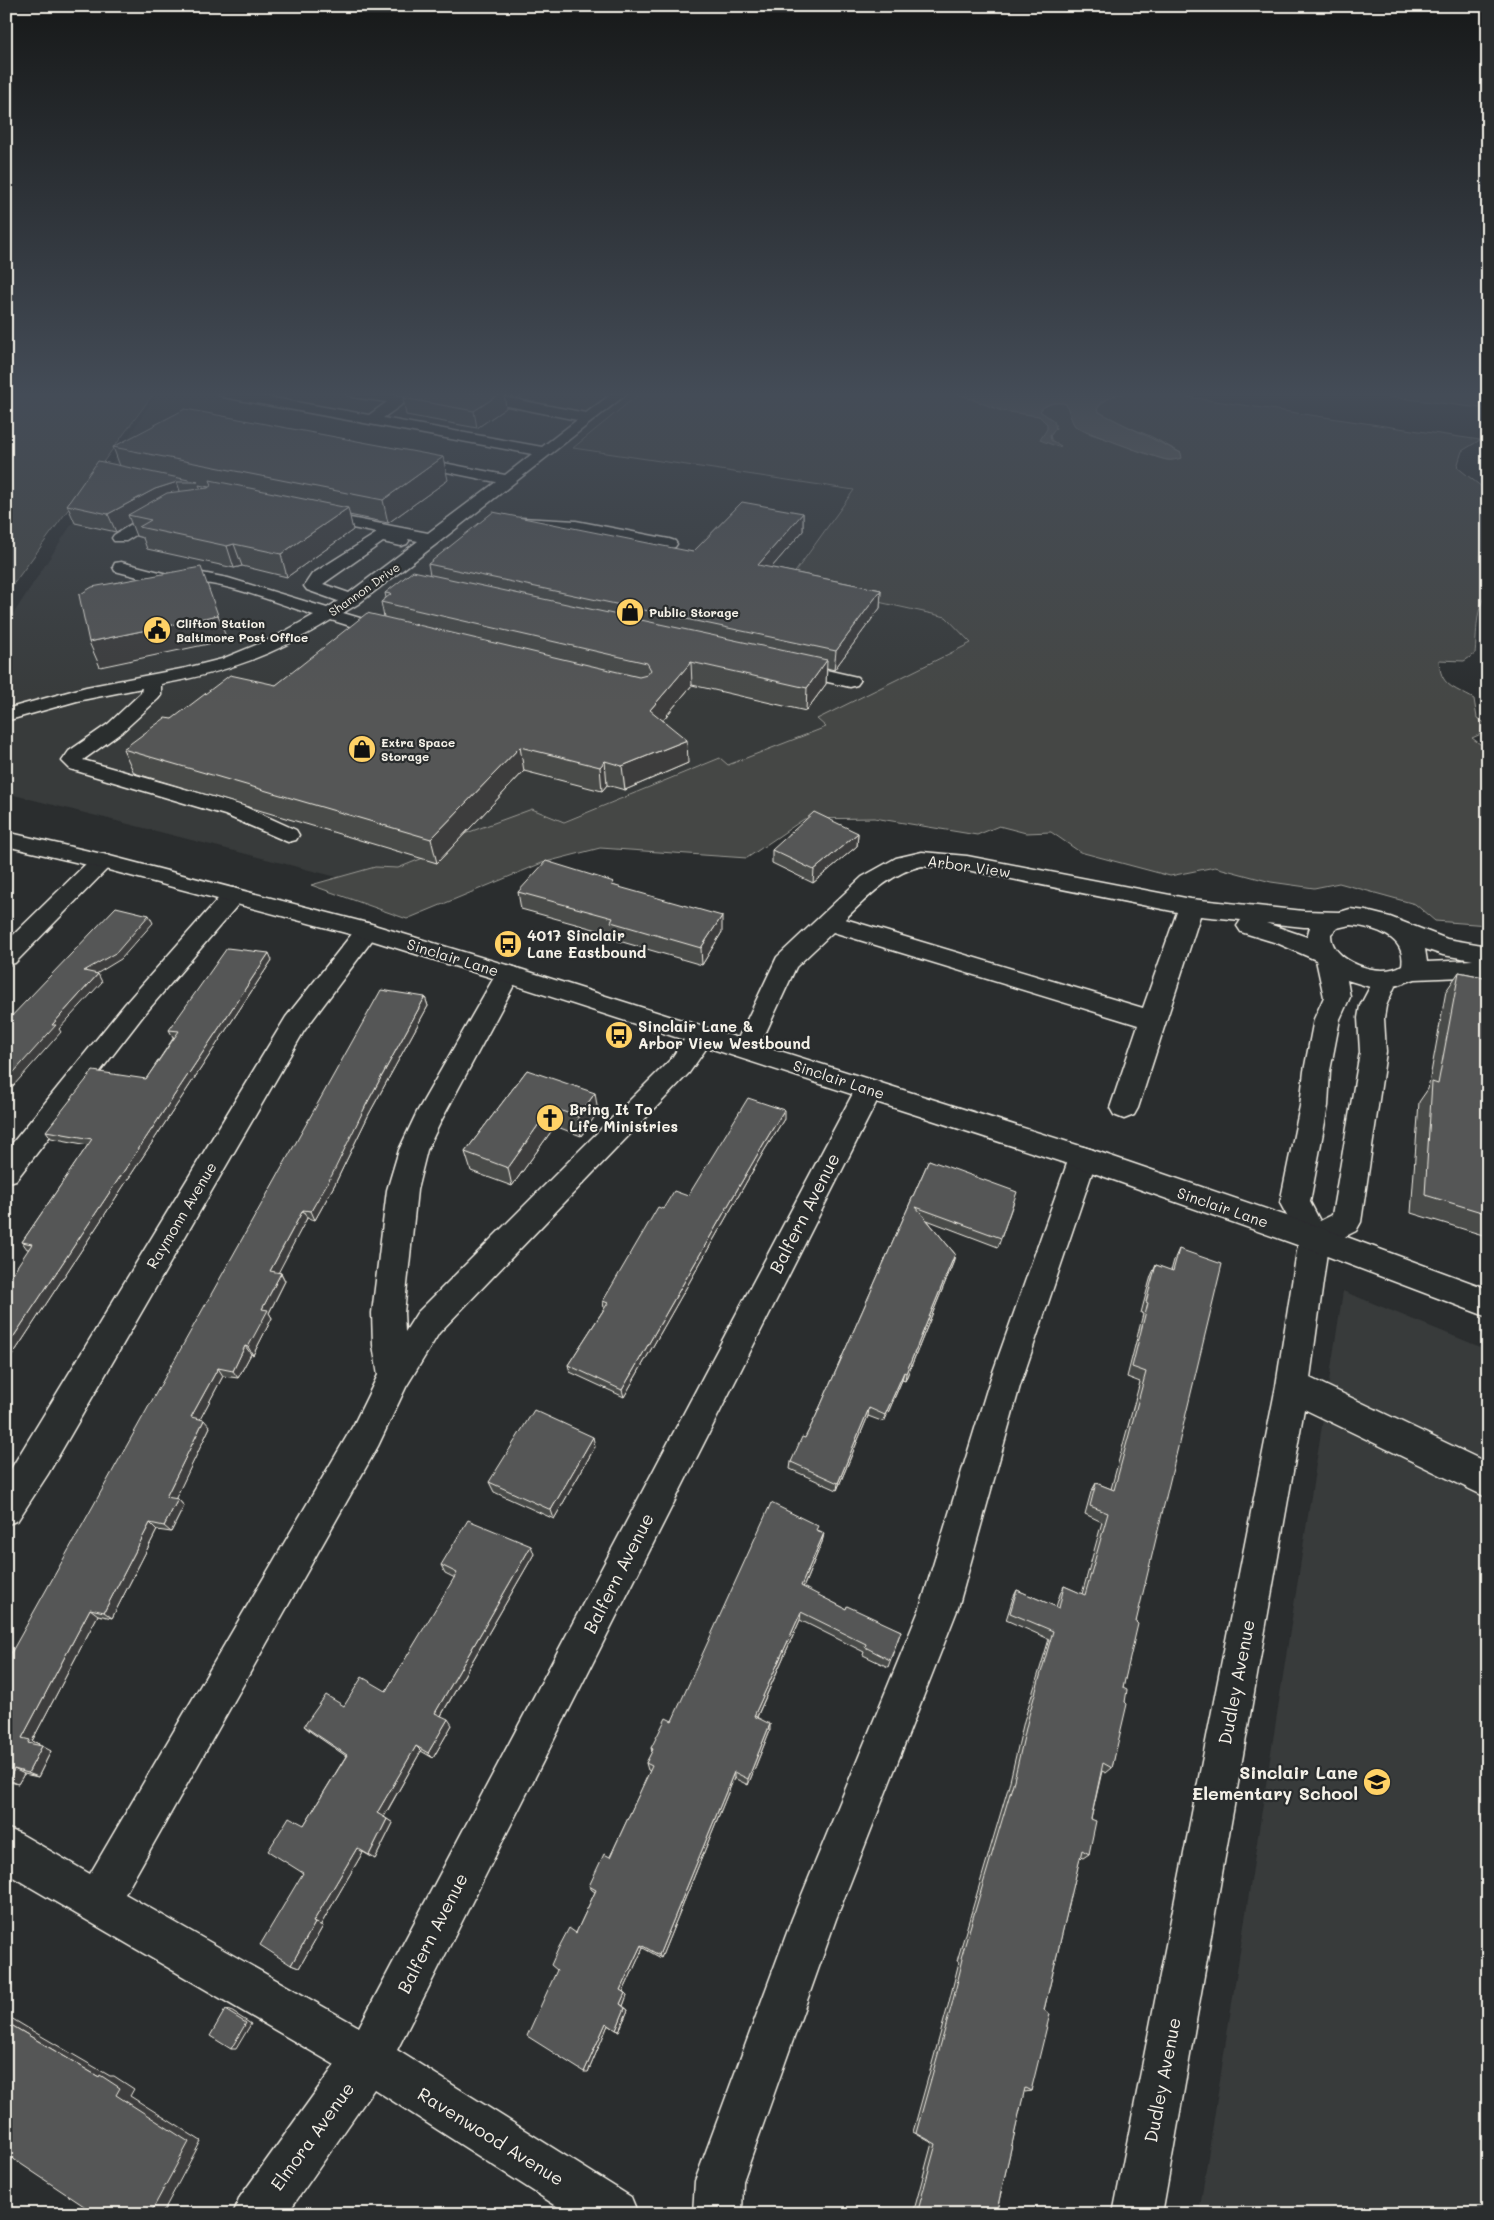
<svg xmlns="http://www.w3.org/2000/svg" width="1494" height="2220" viewBox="0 0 1494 2220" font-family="Mali,sans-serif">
  <rect width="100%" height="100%" fill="#2a2d2e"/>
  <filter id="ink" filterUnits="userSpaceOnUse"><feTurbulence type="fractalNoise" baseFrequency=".02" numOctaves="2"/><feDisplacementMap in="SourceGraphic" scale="10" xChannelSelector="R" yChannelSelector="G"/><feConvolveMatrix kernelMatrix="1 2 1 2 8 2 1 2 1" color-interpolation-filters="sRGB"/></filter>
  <g filter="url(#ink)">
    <!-- built -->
    <g fill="#373a3a">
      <path d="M157 393H640L574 448 855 490 788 582 946 617 972 643 817 719 826 727 727 766 719 758 392 891 6 793V625Z"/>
      <path d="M1343 1291 1488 1350V2214H1199Z"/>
    </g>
    <!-- green -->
    <g fill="#444645" stroke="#9c9c96">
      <path d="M6 393H154L6 594Z"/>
      <path d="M640 393H956L1002 411 1039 416 1047 423 1051 439 1050 436 1056 428 1040 411 1041 409C1049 404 1056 401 1066 404 1069 410 1071 420 1075 425 1088 440 1160 449 1181 453L1150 436 1107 418 1097 409C1112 388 1138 393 1161 393L1480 440 1462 451 1457 467 1488 492V592C1475 607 1477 634 1475 654L1464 661 1439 660C1440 686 1453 687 1474 699L1477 718 1488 725V731L1472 738 1484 747 1486 761 1488 762V925L1435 921 1415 904 1339 883 1314 888 1271 882 1215 867 1170 876 1080 852 1051 832 1026 833 999 826 977 835 874 818 804 819 747 858 600 848 542 863 407 919 311 885 375 867 398 868 423 858 437 863 464 834 532 809 564 822 720 758 728 765 826 727 817 719 971 643 946 617 788 582 854 490 573 448Z"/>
      <path d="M1360 393H1488V409Z"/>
    </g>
    <!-- water -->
    <path fill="#676866" stroke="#9f9f9a" d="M956 393H1119L1102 402 1097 409 1099 412 1181 453 1182 458C1177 459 1172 461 1167 460 1158 459 1080 430 1075 426 1071 421 1069 410 1066 404 1057 401 1045 403 1040 411L1054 421 1056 428 1050 436 1051 440 1061 446 1058 447 1040 440 1047 429V424L1039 416 1002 411Z"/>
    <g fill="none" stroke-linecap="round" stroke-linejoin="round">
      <defs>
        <g id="minor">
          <path d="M216 393H245L369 415 387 402 352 397 345 393C359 393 397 390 406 400L404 403 383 418 542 447 577 420 463 397 456 393H483L586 413 613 393H628L439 542 358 604 343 613 397 629 400 633 397 637 391 638 385 637 331 620C276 654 225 673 161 684V695L158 699 122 732 83 760 241 805 296 830 299 835 296 840 288 842 225 815 70 769 62 761 69 751 108 724 141 693 142 688 77 701 6 721V709L86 687 186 668 222 659 273 638 314 615C282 605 236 586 203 583 192 582 180 588 169 585L115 571 113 567 115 563 121 562 175 576 202 573 228 578 327 608 338 601 307 590 304 586 312 574 377 533 308 519 306 516 308 513 314 511 428 533 496 482 403 463 401 460 403 457 408 456 505 475 532 454 223 397ZM408 539 418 541 349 593 323 584 383 542 401 546 407 544 409 541Z"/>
          <path d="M165 505 171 507 173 510 171 513 126 541H114L112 538 114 535 159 507Z"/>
          <path d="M521 518 576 521 669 539 675 541 677 544 675 547 669 549 576 531 515 526 513 523 515 520Z"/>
          <path d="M791 662 857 677 860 681 857 685 850 687 784 672 782 668 784 664Z"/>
          <path d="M922 852 967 856 1191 899 1304 911 1340 912 1350 909 1366 911 1390 917 1447 939 1488 946V976L1415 979 1395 986 1386 1006 1384 1018 1386 1052 1361 1222 1356 1231 1328 1245 1310 1378 1488 1463V1498L1304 1409 1162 2214H1113L1276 1386 1299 1238 1280 1203 1300 1106 1304 1071 1314 1019 1324 997 1316 960 1277 943 1241 932 1237 926 1241 920 1200 916 1138 1108 1134 1115 1124 1119 1114 1115 1110 1108 1138 1025 833 932 796 967 755 1056 746 1059 737 1056 733 1049 777 957 862 877 896 858ZM922 866 967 870 1177 912 1143 1008 845 919C868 897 890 873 922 866ZM1266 923 1304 927H1310L1307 937ZM1350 925C1372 927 1407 936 1402 965 1381 979 1330 962 1331 934L1337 928ZM1425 949 1443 955 1473 960 1427 962ZM1347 980 1370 987 1360 1006 1358 1018 1360 1052 1332 1215 1320 1221 1310 1202 1328 1106 1330 1071 1340 1019 1350 997Z"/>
          <path d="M102 854 110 856 113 861 110 866 15 963 6 965V942L94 856Z"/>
          <path d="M233 888 241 891 245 896 241 901 143 1016 16 1180 6 1183V1151L125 1004 225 891Z"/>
          <path d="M367 923 375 925 379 931 304 1031 48 1474 18 1520 6 1525V1477L286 1017 359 925Z"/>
          <path d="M508 965 517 968 520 974 441 1121 427 1150 417 1190 404 1313 405 1332 417 1313 671 1059C682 1044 690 1023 711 1029L715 1036 689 1073 439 1333 406 1387 378 1446 125 1894 359 2027 859 1082 869 1079 879 1082 883 1089 397 2050 631 2197 638 2214H569L374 2089 287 2214H233L240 2197 335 2065 6 1873V1828L21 1834 90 1874 354 1424 378 1375 373 1345 372 1313 387 1190 399 1150 417 1112 496 974 499 968Z"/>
          <path d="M1083 1147 1093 1150 1097 1158 1020 1386 958 1608 836 1919 743 2181 742 2214H693L695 2181 792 1919 920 1608 988 1386 1069 1158 1073 1150Z"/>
        </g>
        <path id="major" d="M6 832 102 854 367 923 517 968 1093 1150 1325 1229 1488 1289V1317L1303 1247 1074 1166 499 980 361 937 101 868 6 846Z"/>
      </defs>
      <!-- minor casing -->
      <use href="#minor" stroke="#f4f1e8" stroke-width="3"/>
      <!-- major casing -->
      <use href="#major" stroke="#f4f1e8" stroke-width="3"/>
      <!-- minor -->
      <use href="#minor" fill="#2a2d2e" fill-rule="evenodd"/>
      <!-- major -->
      <use href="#major" fill="#2a2d2e" fill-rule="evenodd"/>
    </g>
    <!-- wall -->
    <g fill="#494b4a" stroke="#f4f1e8" fill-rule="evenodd">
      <path d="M412 393H527L520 398 504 395 506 408 477 428 406 415 403 398Z"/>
      <path d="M113 447 448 480 388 523 349 515 353 530 287 577 242 566 234 568 147 549 143 538 136 536 131 523 116 532 75 523 67 505 120 466ZM199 485 209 487 208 488 201 489Z"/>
      <path d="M1488 454V465L1484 462Z"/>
      <path d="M803 513V531L771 568 881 590 880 608 834 670 827 668 826 684 806 711 692 685 663 720 688 763 625 790 607 785 602 791 524 771 437 863 134 773 123 749 172 719 276 685 384 617 381 602 386 598 385 593 430 575 428 564 693 552Z"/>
      <path d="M858 833 857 846 813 883 772 863V850Z"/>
      <path d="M615 886 722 932 702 965 612 939V934L521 909 518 892Z"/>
      <path d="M272 960 6 1365 29 1249H27L22 1242 88 1145 51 1138 46 1131 146 1079 174 1037H173L169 1030Z"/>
      <path d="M1459 972 1488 978V1233L1486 1236 1411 1213 1419 1102 1428 1089 1446 991Z"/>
      <path d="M425 997 428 1006 369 1114 335 1184 315 1220 307 1218 278 1272 281 1273 285 1281 269 1313 272 1318 253 1355 251 1354 238 1378 223 1376 200 1419 210 1427 175 1499H178L184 1506 171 1532 157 1530 112 1618 98 1615 32 1741 39 1744 38 1746 51 1751 38 1777 24 1774 18 1784 6 1781V1662Z"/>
      <path d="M527 1070 598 1112 581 1136 555 1126 512 1186 471 1171 465 1152Z"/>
      <path d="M784 1119 764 1151 624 1397 570 1372 568 1365 604 1309 603 1301 663 1209 688 1196Z"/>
      <path d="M929 1160 1014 1201 998 1247 927 1220 955 1254 953 1263 905 1381 902 1380 884 1422 868 1416 837 1490 790 1469 791 1462 805 1438 816 1416Z"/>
      <path d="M1179 1249 1136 1622 1123 1688 1125 1702 1112 1768 1106 1773 1102 1771 1091 1819 1089 1854 1083 1858 1080 1857 1044 2010 1031 2091 1025 2092 1024 2091 996 2214H913L932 2143 913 2132 948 2006 959 1962 957 1961 1009 1785 1024 1721 1049 1639 1006 1620 1013 1598 1017 1590 1056 1607 1060 1594 1064 1586 1082 1594 1102 1522 1085 1514 1091 1492 1096 1483 1111 1489 1140 1382 1127 1377 1143 1314 1141 1313 1146 1294 1151 1276 1156 1265 1171 1271 1174 1260Z"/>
      <path d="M595 1447 554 1519 494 1492 489 1482Z"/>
      <path d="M818 1530 824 1533 822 1542 803 1588 846 1609 901 1631 888 1667 863 1655 864 1652 800 1620 757 1717 770 1730 748 1785 734 1778 661 1958 643 1948 623 1992 627 1995 623 2006 628 2010 619 2031 608 2025 588 2072 576 1933 595 1892 592 1890 589 1886 610 1857 650 1771 648 1770 646 1763 652 1752 651 1748 672 1721Z"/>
      <path d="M534 1554 441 1716 452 1725 433 1758 421 1751 384 1817 393 1823 375 1859 363 1852 320 1926H323L299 1968 291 1965 303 1873 304 1825 346 1756 311 1732 304 1726 344 1706 386 1691 455 1578 445 1573 441 1565Z"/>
    </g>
    <!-- shaded-wall -->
    <g fill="#3c3d3c" stroke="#f4f1e8">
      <path d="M501 393H504L506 408 477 428 474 411Z"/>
      <path d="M519 393H527L520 398Z"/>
      <path d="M443 457 448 480 388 523 383 500Z"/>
      <path d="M177 482 183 500 128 515 131 523 116 532 108 514 155 489Z"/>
      <path d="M348 508 353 530 287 577 281 554Z"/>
      <path d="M803 513V531L758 583V565Z"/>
      <path d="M234 544 242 566 234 568 227 546Z"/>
      <path d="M881 590 880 608 834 670 836 651Z"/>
      <path d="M218 615 227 640 100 667 89 642Z"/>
      <path d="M827 660 826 684 806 711 807 688Z"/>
      <path d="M691 662 692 685 652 733 650 710Z"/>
      <path d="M687 740 688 763 625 790 622 766Z"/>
      <path d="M520 747 524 771 437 863 431 839Z"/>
      <path d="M605 761 607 785 602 791 600 767Z"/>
      <path d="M858 833 857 846 813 883 814 870Z"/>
      <path d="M7 882 11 889 6 893V883Z"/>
      <path d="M149 915 153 923 121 959 88 979 84 971Z"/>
      <path d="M722 916V932L702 965 701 948Z"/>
      <path d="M269 953 272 960 6 1365V1348Z"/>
      <path d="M98 974 102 982 59 1029 61 1032 6 1094V1081L52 1025Z"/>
      <path d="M425 997 428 1006 369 1114 335 1184 315 1220 311 1211 366 1105Z"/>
      <path d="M595 1093 598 1112 581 1136 578 1117Z"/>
      <path d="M551 1107 555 1126 512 1186 508 1168Z"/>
      <path d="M784 1110V1119L764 1151 624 1397 622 1390 764 1143Z"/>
      <path d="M303 1210 307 1218 275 1279 270 1271Z"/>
      <path d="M955 1254 953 1263 905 1381 906 1373Z"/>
      <path d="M281 1273 285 1281 269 1313 272 1318 253 1355 248 1347 262 1309Z"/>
      <path d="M245 1346 251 1354 238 1378 233 1371Z"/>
      <path d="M218 1368 223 1376 197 1425 191 1417Z"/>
      <path d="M904 1372 902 1380 884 1422 885 1415Z"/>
      <path d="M869 1408 868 1416 837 1490 838 1483Z"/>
      <path d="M204 1420 210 1427 173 1504 166 1497Z"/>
      <path d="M593 1437 595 1447 554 1519 551 1510Z"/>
      <path d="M178 1499 184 1506 171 1532 164 1526Z"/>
      <path d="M150 1523 157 1530 112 1618 104 1612Z"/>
      <path d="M824 1533 822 1542 800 1595 801 1586Z"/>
      <path d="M531 1546 534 1554 439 1719 435 1713Z"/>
      <path d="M90 1609 98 1615 32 1741 39 1744 37 1748 28 1743 22 1738Z"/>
      <path d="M801 1612 800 1620 754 1723V1716Z"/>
      <path d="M448 1719 452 1725 433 1758 428 1753Z"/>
      <path d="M770 1724V1730L748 1785V1779Z"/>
      <path d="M42 1746 51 1751 38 1777 28 1773Z"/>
      <path d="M416 1746 421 1751 383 1818 377 1813Z"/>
      <path d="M14 1769 24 1774 18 1784 9 1780Z"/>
      <path d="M734 1772V1778L661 1958 659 1955Z"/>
      <path d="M387 1819 393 1823 375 1859 369 1855Z"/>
      <path d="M357 1848 363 1852 320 1926 313 1922Z"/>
      <path d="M315 1923 323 1926 299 1968 291 1965Z"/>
      <path d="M641 1945 643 1948 623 1992 620 1990Z"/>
      <path d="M625 1993 627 1995 623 2006 620 2004Z"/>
      <path d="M625 2008 628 2010 619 2031 616 2030Z"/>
      <path d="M225 2010 231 2011 251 2024 236 2049H231Z"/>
      <path d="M6 2015 36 2033 110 2076H114L134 2089 130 2096 201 2141 162 2214H150L116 2095 99 2077 6 2022Z"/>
      <path d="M606 2023 608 2025 588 2072H584Z"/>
    </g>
    <!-- building -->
    <g fill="#555756" stroke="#f4f1e8">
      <path d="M412 393H501L474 411 403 398Z"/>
      <path d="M185 409 443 457 383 500 113 447Z"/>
      <path d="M98 461 198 482H177L155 489 108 514 67 505Z"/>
      <path d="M210 480 348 508 281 554 234 544 227 546 139 527 151 520 128 515 167 493 208 488 212 485Z"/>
      <path d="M742 502 803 513 758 565 881 590 836 651 428 564 493 512 693 552Z"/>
      <path d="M201 567 218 615 89 642 79 595 92 587Z"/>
      <path d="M413 571 827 660 807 688 691 662 650 710 687 740 622 766 605 761 600 767 520 747 431 839 123 749 165 718 172 719 230 675 276 685 367 613 639 677 647 675 651 670 647 663 381 602 391 594 385 593Z"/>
      <path d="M814 812 858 833 814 870 772 850Z"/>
      <path d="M546 861 614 882 612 885 722 916 701 948 611 922 613 918 518 892Z"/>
      <path d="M116 907 149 915 117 952 84 971 98 974 52 1025H56L6 1081V1022Z"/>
      <path d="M227 948 269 953 6 1348V1283L32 1244 22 1242 92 1139 46 1131 93 1071 146 1079 179 1031 169 1030Z"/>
      <path d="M1459 972 1488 978V1214L1425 1195 1432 1082 1438 1084Z"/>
      <path d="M381 990 425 997 366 1105 332 1175 311 1211 303 1210 270 1271 281 1273 262 1309 268 1310 248 1347 245 1346 233 1371 218 1368 191 1417 204 1420 166 1497 178 1499 164 1526 150 1523 104 1612 90 1609 22 1738 30 1740 28 1743 42 1746 28 1773 14 1769 9 1780 6 1779V1662Z"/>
      <path d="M527 1070 595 1093 578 1117 551 1107 508 1168 465 1152Z"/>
      <path d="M748 1098 784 1110 764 1143 622 1390 568 1365 608 1303 603 1301 658 1207 663 1209 674 1191 688 1196Z"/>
      <path d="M929 1160 1017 1192 1001 1238 916 1207 955 1254 906 1373 904 1372 885 1415 869 1408 838 1483 791 1462 802 1437 805 1438 816 1416Z"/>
      <path d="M1179 1249 1222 1264 1136 1622 1138 1624 1123 1688 1127 1690 1125 1702 1127 1704 1112 1768 1103 1763 1091 1819 1096 1821 1089 1854 1082 1850 1044 2010 1050 2014 1031 2091 1025 2088 996 2214H917L936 2144 916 2133 952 2004 963 1959 961 1958 1014 1780 1029 1715 1053 1631 1010 1613 1017 1590 1059 1608 1064 1586 1085 1595 1108 1513 1090 1506 1096 1483 1114 1490 1146 1372 1132 1367 1148 1303 1146 1302 1151 1283 1156 1265 1173 1271Z"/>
      <path d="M534 1410 593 1437 551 1510 489 1482Z"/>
      <path d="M771 1503 818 1526 816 1530 824 1533 801 1586 846 1609 847 1606 901 1631 890 1660 865 1647 866 1644 801 1612 754 1716 770 1724 748 1779 734 1772 659 1955 641 1945 620 1990 625 1993 620 2004 625 2008 616 2030 606 2023 584 2072 527 2036 557 1970 551 1965 559 1947 569 1928 576 1933 596 1890 589 1886 604 1854 610 1857 652 1766 646 1763 653 1749 651 1748 666 1718 672 1721Z"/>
      <path d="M468 1520 531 1546 435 1713 448 1719 428 1753 416 1746 377 1813 387 1819 369 1855 357 1848 313 1922 315 1923 291 1965 260 1945 303 1873 268 1851 289 1817 304 1825 347 1755 304 1726 326 1695 344 1706 362 1677 386 1691 457 1573 441 1565Z"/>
      <path d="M225 2010 246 2023 231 2049 210 2036Z"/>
      <path d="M6 2022 99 2077 100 2075 120 2088 116 2095 189 2142 150 2214H96L6 2154Z"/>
    </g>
  </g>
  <!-- sky -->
  <linearGradient id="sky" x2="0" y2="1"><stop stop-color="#171919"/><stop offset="0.56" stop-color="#444c57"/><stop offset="1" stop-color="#444c57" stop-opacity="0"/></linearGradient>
  <rect width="1494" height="704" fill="url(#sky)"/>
  <!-- icons -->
  <defs>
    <symbol id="shop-disc" viewBox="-11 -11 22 22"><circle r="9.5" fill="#ffd166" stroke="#2a2d2e"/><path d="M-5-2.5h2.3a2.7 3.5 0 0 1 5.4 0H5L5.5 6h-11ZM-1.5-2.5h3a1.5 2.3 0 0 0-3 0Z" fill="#111"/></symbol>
    <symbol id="civic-disc" viewBox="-11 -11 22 22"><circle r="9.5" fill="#ffd166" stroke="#2a2d2e"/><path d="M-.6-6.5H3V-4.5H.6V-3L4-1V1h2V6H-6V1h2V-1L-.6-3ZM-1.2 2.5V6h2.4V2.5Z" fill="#111"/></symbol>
    <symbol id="bus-disc" viewBox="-11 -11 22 22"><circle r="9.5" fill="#ffd166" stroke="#2a2d2e"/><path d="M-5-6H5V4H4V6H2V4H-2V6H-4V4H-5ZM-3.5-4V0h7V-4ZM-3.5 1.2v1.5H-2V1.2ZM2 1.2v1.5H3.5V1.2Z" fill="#111"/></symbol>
    <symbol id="church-disc" viewBox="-11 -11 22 22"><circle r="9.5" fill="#ffd166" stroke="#2a2d2e"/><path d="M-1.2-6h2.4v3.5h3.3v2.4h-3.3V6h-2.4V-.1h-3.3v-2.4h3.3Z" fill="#111"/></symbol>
    <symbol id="school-disc" viewBox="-11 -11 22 22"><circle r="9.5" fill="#ffd166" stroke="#2a2d2e"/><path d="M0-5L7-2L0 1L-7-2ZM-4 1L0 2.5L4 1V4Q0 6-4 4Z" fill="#111"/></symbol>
  </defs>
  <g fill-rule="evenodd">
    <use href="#shop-disc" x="614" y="596" width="32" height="32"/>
    <use href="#civic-disc" x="141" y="614" width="32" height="32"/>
    <use href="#shop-disc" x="346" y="733" width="32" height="32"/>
    <use href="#bus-disc" x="492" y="928" width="32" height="32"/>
    <use href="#bus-disc" x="603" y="1019" width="32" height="32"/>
    <use href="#church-disc" x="534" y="1102" width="32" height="32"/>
    <use href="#school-disc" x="1361" y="1766" width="32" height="32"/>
  </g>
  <g text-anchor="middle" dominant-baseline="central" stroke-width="4.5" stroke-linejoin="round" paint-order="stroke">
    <!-- far-street labels -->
    <g font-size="12" fill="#f4f1e8" stroke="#2a2d2e">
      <text transform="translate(364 589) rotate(-35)">Shannon Drive</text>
    </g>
    <!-- far-poi labels -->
    <g font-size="12" font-weight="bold" fill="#f4f1e8" stroke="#2a2d2e" text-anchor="start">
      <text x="649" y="612">Public Storage</text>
      <text x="176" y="623">Clifton Station<tspan x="176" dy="14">Baltimore Post Office</tspan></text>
      <text x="381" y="742">Extra Space<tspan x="381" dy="14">Storage</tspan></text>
    </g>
    <!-- street labels -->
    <g font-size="15" fill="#f4f1e8" stroke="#2a2d2e">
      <text transform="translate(969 866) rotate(8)">Arbor View</text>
      <text transform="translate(453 957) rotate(17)">Sinclair Lane</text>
      <text transform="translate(839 1079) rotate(18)">Sinclair Lane</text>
      <text transform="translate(1223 1207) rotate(19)">Sinclair Lane</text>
      <text transform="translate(181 1215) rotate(-59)">Raymonn Avenue</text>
    </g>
    <!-- poi labels -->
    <g font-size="15" font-weight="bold" fill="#f4f1e8" stroke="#2a2d2e" text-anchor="start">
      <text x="527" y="935">4017 Sinclair<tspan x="527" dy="17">Lane Eastbound</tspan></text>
      <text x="638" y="1026">Sinclair Lane &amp;<tspan x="638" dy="17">Arbor View Westbound</tspan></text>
      <text x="569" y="1109">Bring It To<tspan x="569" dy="17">Life Ministries</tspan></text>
    </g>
    <!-- near-street labels -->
    <g font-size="18" fill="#f4f1e8" stroke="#2a2d2e">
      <text transform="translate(804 1213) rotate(-63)">Balfern Avenue</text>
      <text transform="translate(618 1573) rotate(-63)">Balfern Avenue</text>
      <text transform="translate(1236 1682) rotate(-79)">Dudley Avenue</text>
      <text transform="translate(432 1933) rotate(-63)">Balfern Avenue</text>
      <text transform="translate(1162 2080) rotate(-79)">Dudley Avenue</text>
      <text transform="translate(312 2136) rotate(-54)">Elmora Avenue</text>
      <text transform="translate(491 2136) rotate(32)">Ravenwood Avenue</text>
    </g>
    <!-- near-poi labels -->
    <g font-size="18" font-weight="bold" fill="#f4f1e8" stroke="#2a2d2e" text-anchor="end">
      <text x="1358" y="1772">Sinclair Lane<tspan x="1358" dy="21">Elementary School</tspan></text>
    </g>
  </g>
  <!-- margin -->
  <rect width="1494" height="2220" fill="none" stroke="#2a2d2e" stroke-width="25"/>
  <rect x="12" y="12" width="1469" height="2195" fill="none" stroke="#f4f1e8" stroke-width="2" filter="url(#ink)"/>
</svg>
